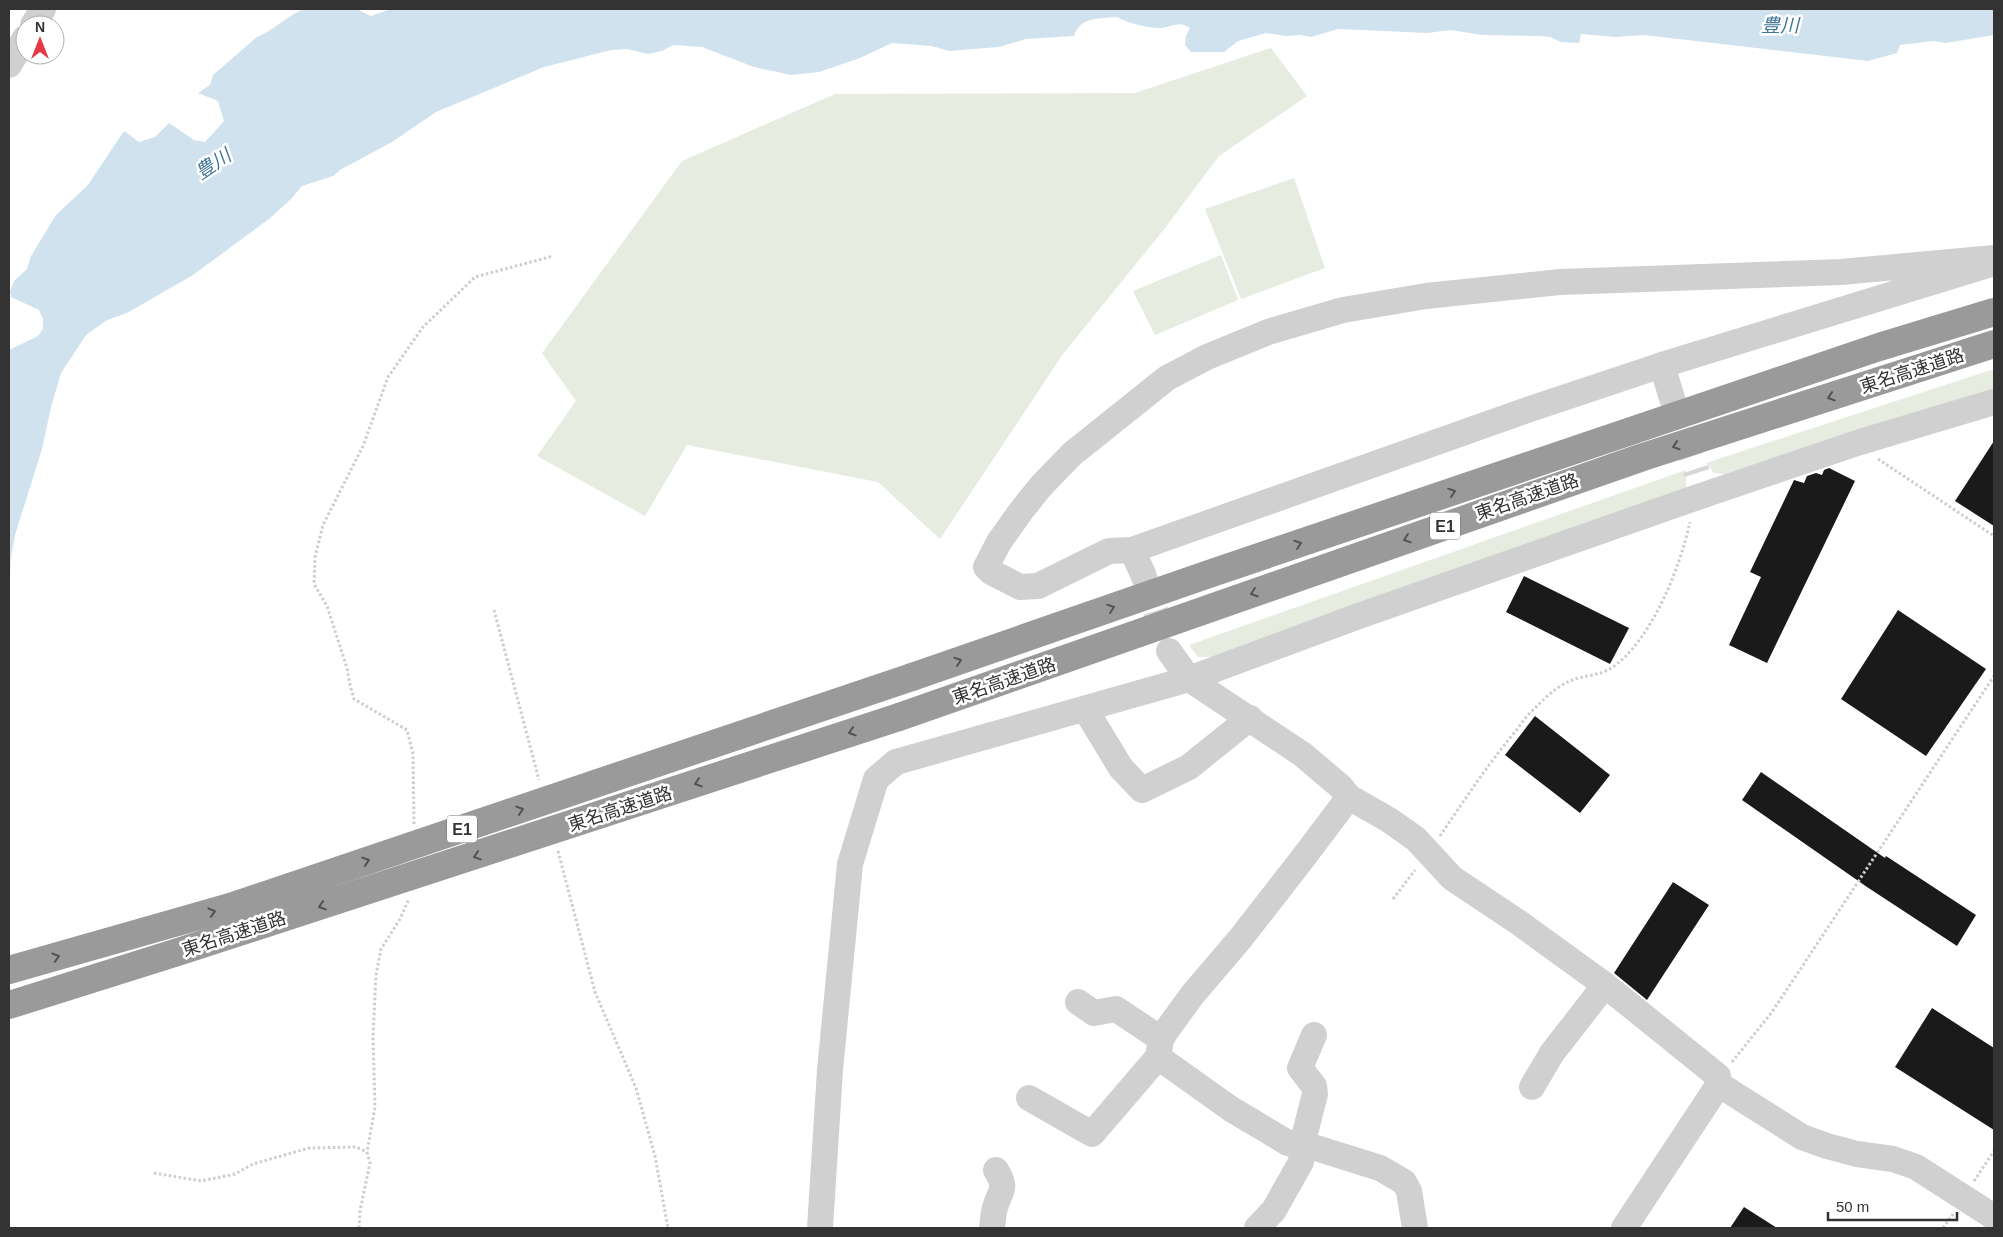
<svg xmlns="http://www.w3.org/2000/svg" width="2003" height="1237" viewBox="0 0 2003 1237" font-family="Arial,'Noto Sans JP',sans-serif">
  <rect width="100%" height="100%" fill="#fff"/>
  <!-- green -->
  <g fill="#e6ecdf">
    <path d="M1271 48 1307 96 1219 156 1165 228 1063 354 940 539 878 482 687 445 645 516 537 456 576 401 542 353 682 161 835 94 1135 93Z"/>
    <path d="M1294 178 1325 268 1241 299 1205 209Z"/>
    <path d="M1221 255 1238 300 1155 335 1133 291Z"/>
    <path d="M1994 369V390L1725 474 1714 473 1706 463Z"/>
    <path d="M1686 470V490L1218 657H1198L1189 645Z"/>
  </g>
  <!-- water -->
  <path fill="#cfe2ee" d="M304 9H356L371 16 391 9H1994V35L1946 43 1934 41 1900 45 1897 53 1868 61 1644 35 1615 37 1581 34 1579 43 1561 42 1550 37 1540 36 1483 35 1450 30 1428 33 1338 29 1311 37 1300 35 1286 36 1266 33 1238 41 1224 52H1191L1185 45 1186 36 1190 28C1178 20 1173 27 1160 28 1149 28 1126 23 1117 17 1100 19 1080 16 1074 36L1026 39 999 47 949 51 932 46 892 43 860 58 819 72 791 75 754 67 702 47 673 45 662 51 648 54 627 49 611 50 544 67 436 112 392 142 340 170 333 176 302 186 292 198 269 219 193 275 127 313 107 320 86 335 61 373 51 407 42 449 15 535 11 557 9 595V350L38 336 43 329V319L39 310 11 297 10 291 14 281 27 269 31 256 56 215 88 185 124 131 139 142 155 137 169 123 194 140 205 142 224 121 218 101 198 93 210 85 213 75 257 37C274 30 287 16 304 9Z"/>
  <!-- building -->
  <g fill="#1a1a1a">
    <path d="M1994 441V526L1955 501Z"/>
    <path d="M1829 468 1855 481 1767 663 1729 645 1761 577 1750 572 1794 480 1804 483 1807 476 1816 473 1822 475 1824 470Z"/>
    <path d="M1524 576 1629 628 1610 664 1506 612Z"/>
    <path d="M1898 610 1986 669 1926 756 1841 699Z"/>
    <path d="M1535 716 1610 775 1580 813 1505 755Z"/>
    <path d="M1761 772 1885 858 1886 856 1976 915 1957 946 1867 887 1742 800Z"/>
    <path d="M1673 882 1709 905 1647 1000 1614 973Z"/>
    <path d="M1932 1008 1994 1048V1130L1895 1067Z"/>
    <path d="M1744 1207 1777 1228H1730Z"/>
  </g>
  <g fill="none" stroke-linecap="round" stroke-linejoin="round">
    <!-- minor-tunnel -->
    <g stroke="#d6d6d6" stroke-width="26" stroke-dasharray="26 13" stroke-linecap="butt">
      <path d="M1671 395 1697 473"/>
      <path d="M1143 574 1168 647"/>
    </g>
    <!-- path -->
    <g stroke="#cdcdcd" stroke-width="3" stroke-dasharray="2.5 2.5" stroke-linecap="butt">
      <path d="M1878 459 1994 536"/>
      <path d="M494 610 539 780"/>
      <path d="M414 824 413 754 407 730 354 699 350 685 347 668 327 606 314 584 315 557 323 525 363 446 388 377 423 327 475 277 553 256"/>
      <path d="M1440 836C1464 801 1487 765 1515 732 1521 724 1527 715 1534 709 1544 699 1557 686 1570 681 1584 675 1600 676 1613 667 1652 639 1680 568 1690 522"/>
      <path d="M558 851 595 992 636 1088 655 1156 668 1228"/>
      <path d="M1393 899 1415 870"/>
      <path d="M1732 1062 1772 1012 1994 676"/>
      <path d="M154 1173 201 1181 235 1174 253 1164 309 1148 356 1147 367 1152"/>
      <path d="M1974 1181 1994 1151"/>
      <path d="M359 1228 360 1211 370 1163 367 1152 375 1107 373 1037 376 975 381 949 400 919 409 899"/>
      <path d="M1943 1228 1953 1214"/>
    </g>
    <!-- minor -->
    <g stroke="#d0d0d0" stroke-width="26">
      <path d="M33 25 43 9"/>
      <path d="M9 65 25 38"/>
      <path d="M1994 258 1841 272 1560 282 1426 296 1343 310 1268 332 1207 357 1167 378 1072 454 1041 486 1021 511 999 542 986 567 991 572 1020 587 1038 586 1109 551 1132 550 1530 409 1662 365 1994 263"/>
      <path d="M1662 365 1671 395"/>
      <path d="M1132 550 1143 574"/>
      <path d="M1169 651 1189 679 1302 754 1341 787 1349 797 1389 820 1416 839 1452 878 1518 922 1605 985 1718 1076 1719 1084 1726 1089 1802 1137 1827 1146 1857 1154 1893 1159 1916 1167 1994 1217"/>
      <path d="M1088 708 1090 717 1121 768 1142 790 1189 767 1250 718"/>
      <path d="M1078 1002 1094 1013 1116 1009 1161 1039"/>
      <path d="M1158 1057 1231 1109 1288 1143 1303 1148H1316L1380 1168 1404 1182 1409 1191 1415 1228"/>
      <path d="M1532 1087 1552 1053 1605 985"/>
      <path d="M1029 1098 1092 1134 1158 1057 1161 1039 1166 1031 1193 994 1240 939 1300 862 1349 797"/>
      <path d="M820 1228 830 1070 850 864 876 779 896 762 1189 679 1356 617 1692 499 1860 442 1994 402"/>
      <path d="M992 1228C993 1222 993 1214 995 1208 1000 1189 1008 1190 996 1170"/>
      <path d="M1257 1228 1274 1210 1301 1162 1304 1137 1315 1094 1314 1086 1300 1068 1314 1035"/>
      <path d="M1624 1228 1719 1084"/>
    </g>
    <!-- highway -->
    <g stroke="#9a9a9a" stroke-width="28">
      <path d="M912 677 1209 574 1879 347 1994 312"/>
      <path d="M899 717 1643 457 1994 344"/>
    </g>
    <!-- highway-bridge -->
    <g stroke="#9a9a9a" stroke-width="28">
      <path d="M9 970 230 907 912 677"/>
      <path d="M9 1005 181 951 899 717"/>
    </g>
  </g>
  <!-- one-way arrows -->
  <defs><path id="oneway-chevron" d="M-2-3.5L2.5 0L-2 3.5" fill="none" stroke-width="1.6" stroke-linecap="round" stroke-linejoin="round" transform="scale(1.25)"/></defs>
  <g stroke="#525252">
    <use href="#oneway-chevron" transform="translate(1831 397) rotate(162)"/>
    <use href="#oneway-chevron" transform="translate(1676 446) rotate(162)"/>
    <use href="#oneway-chevron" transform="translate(1452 492) rotate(-19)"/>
    <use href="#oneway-chevron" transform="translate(1407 539) rotate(161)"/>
    <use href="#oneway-chevron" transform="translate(1298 544) rotate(-19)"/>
    <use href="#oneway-chevron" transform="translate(1254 593) rotate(161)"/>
    <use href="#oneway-chevron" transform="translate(1111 608) rotate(-19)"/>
    <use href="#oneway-chevron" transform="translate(958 661) rotate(-19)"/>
    <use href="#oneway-chevron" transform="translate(852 732) rotate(162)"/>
    <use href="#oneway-chevron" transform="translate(698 783) rotate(162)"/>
    <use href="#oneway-chevron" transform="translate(520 810) rotate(-18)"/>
    <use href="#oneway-chevron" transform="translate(477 856) rotate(162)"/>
    <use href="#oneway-chevron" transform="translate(366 861) rotate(-18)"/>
    <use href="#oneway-chevron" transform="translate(322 906) rotate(162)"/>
    <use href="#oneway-chevron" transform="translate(212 912) rotate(-16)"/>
    <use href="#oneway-chevron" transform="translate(56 957) rotate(-16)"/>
  </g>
  <g text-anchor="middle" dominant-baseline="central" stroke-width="5" stroke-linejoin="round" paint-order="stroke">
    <!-- shield labels -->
    <g fill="#fff" stroke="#707070" stroke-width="1">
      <rect x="1430" y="512.5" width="30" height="27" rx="4"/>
      <rect x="447" y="815.5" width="30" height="27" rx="4"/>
    </g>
    <g font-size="16" font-weight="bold" fill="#333">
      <text x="1445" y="526">E1</text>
      <text x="462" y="829">E1</text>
    </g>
    <!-- street labels -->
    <g font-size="18" fill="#333" stroke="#fff">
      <text transform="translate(1912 371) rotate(-18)">東名高速道路</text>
      <text transform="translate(1527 497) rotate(-19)">東名高速道路</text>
      <text transform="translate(1004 681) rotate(-19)">東名高速道路</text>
      <text transform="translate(620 809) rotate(-18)">東名高速道路</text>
      <text transform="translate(234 934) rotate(-18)">東名高速道路</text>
    </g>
    <!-- water labels -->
    <g font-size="19" font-style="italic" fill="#3f7597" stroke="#fff">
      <text x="1780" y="25">豊川</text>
      <text transform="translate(213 164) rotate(-34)">豊川</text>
    </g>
  </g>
  <!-- border -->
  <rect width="2003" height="1237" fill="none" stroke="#333333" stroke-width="20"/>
  <!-- north arrow -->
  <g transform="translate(40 40)"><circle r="24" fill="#ffffff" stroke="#adadad"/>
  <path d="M0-4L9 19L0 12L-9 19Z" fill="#e63946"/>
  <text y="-8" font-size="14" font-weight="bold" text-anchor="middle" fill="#333333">N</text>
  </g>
  <!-- scale -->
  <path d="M1828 1212v8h129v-8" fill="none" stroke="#333333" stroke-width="2.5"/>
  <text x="1836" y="1212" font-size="15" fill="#333333" stroke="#ffffff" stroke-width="4" paint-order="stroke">50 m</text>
</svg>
